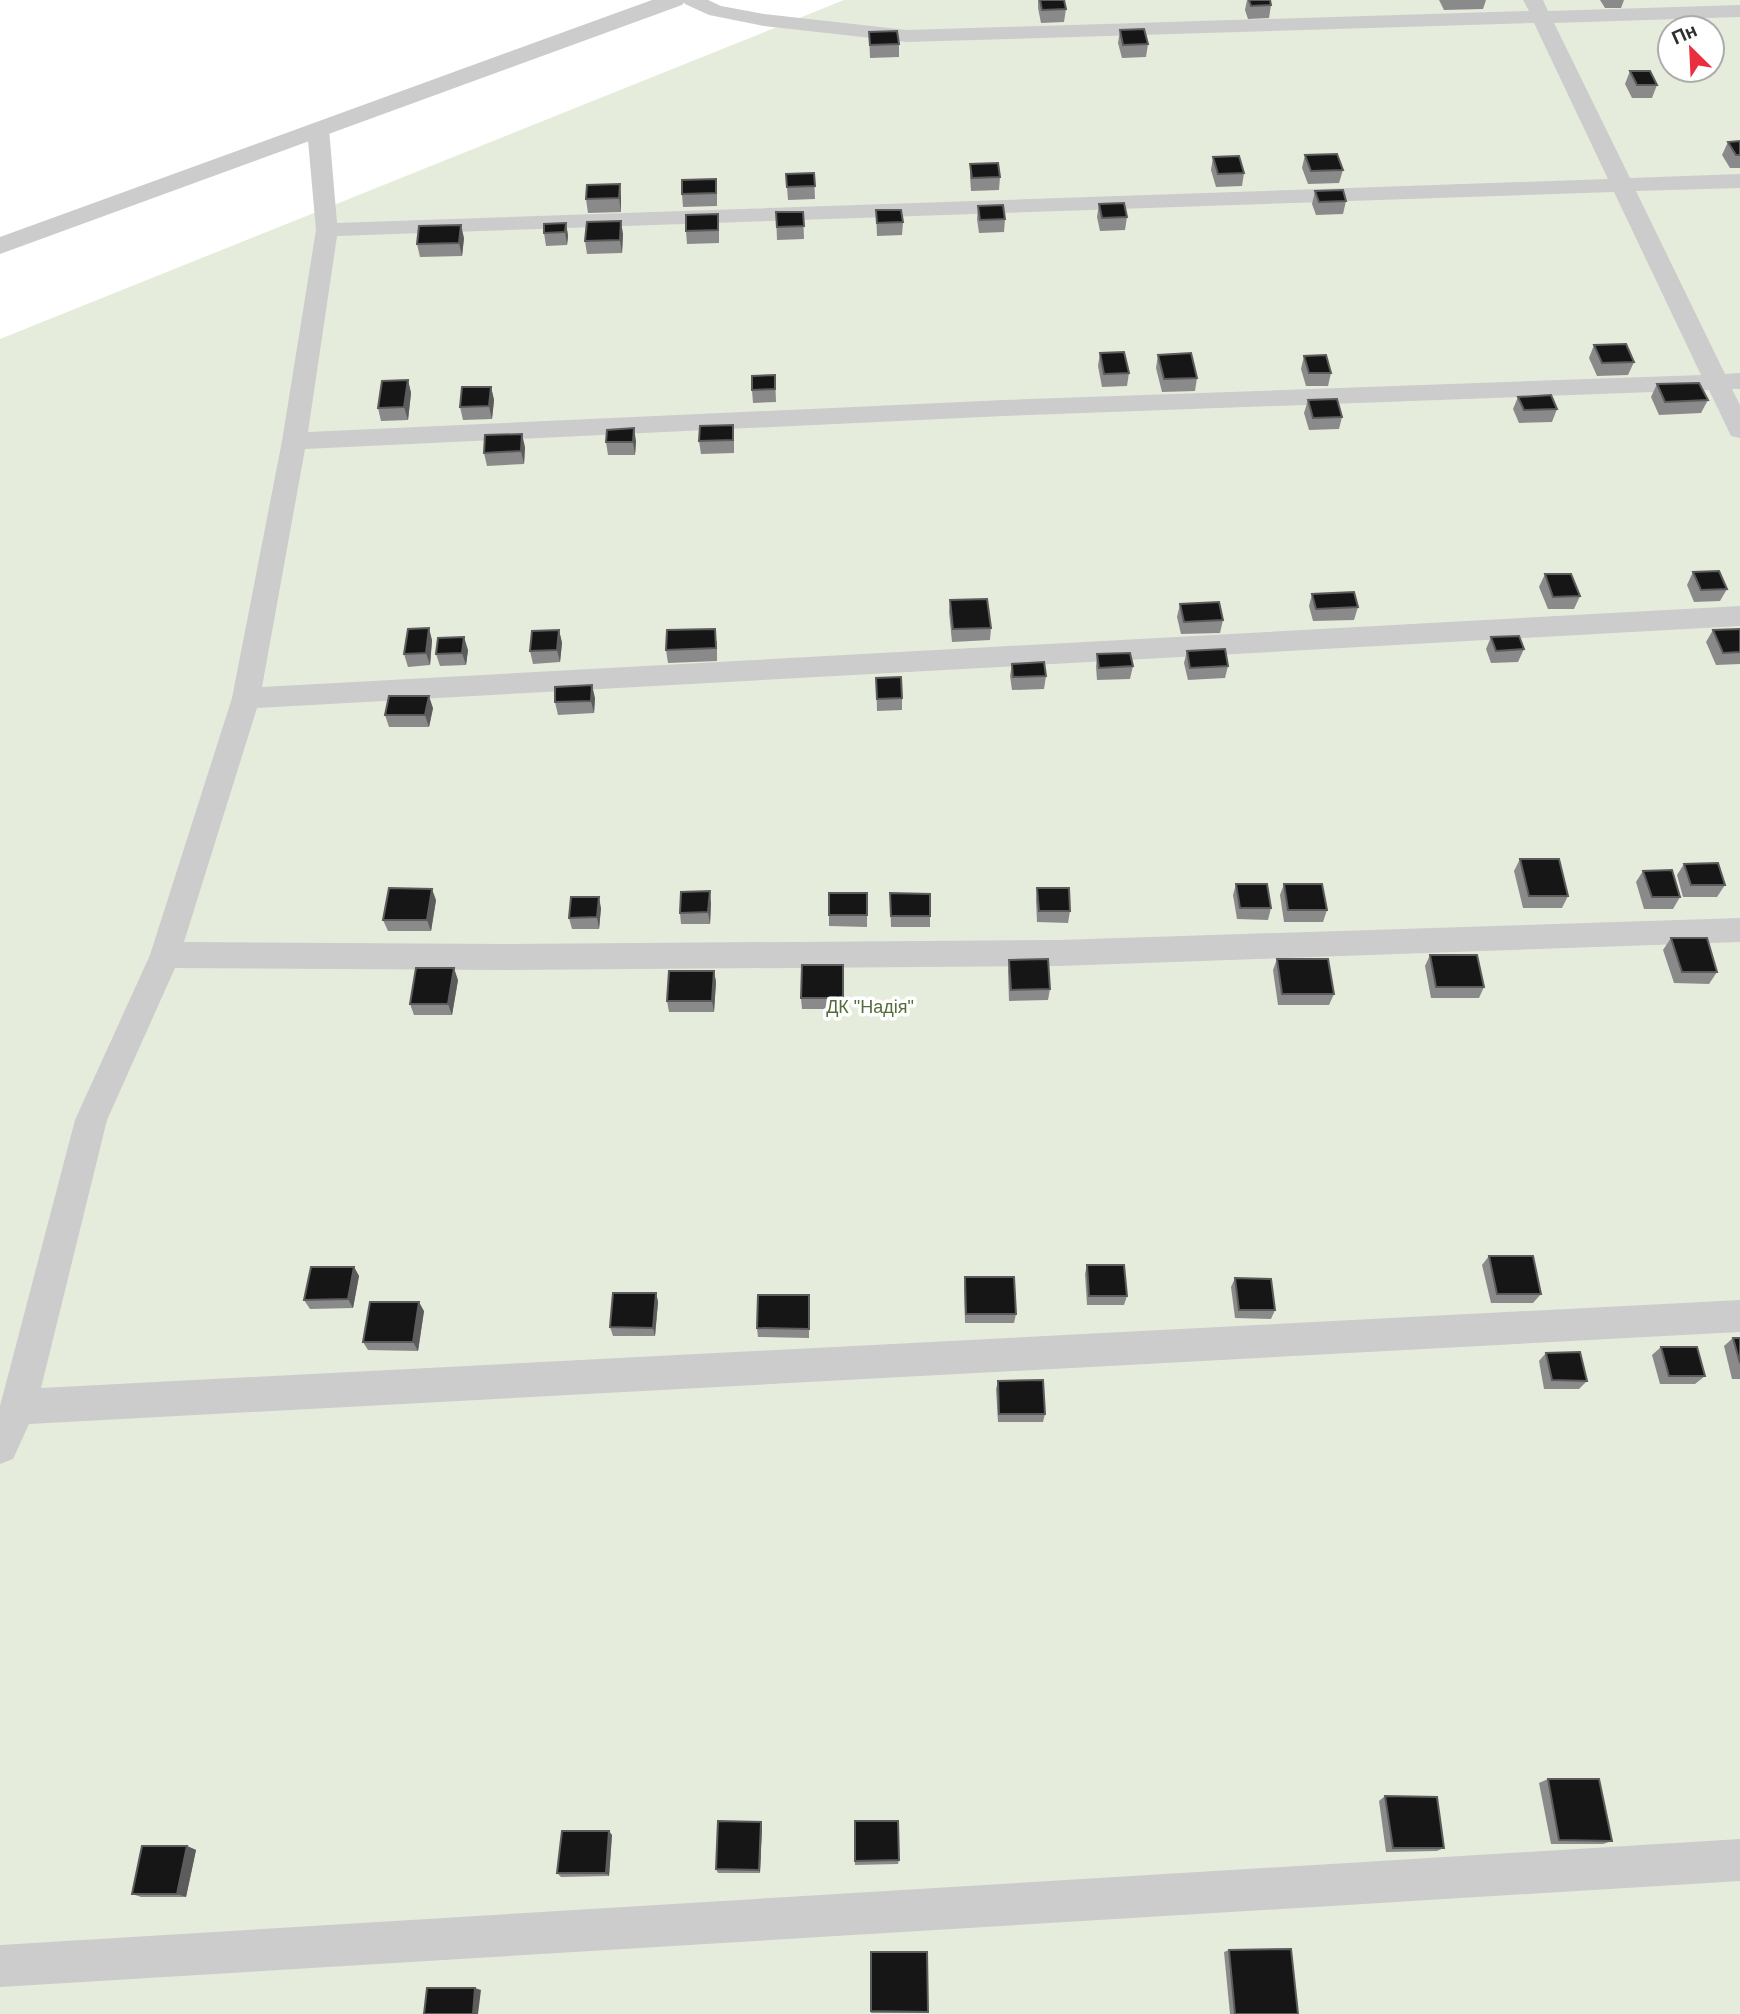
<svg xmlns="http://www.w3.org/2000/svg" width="1740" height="2014" viewBox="0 0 1740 2014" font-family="Helvetica,sans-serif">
  <rect width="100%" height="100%" fill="#fff"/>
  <!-- green -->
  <path fill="#e5ecdc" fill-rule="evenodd" d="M844 0H1740V2014H0V339ZM1670 28H1712V70H1670Z"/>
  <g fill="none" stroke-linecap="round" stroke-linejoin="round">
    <!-- service -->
    <g fill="#ccc" fill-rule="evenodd">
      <path d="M682 0H708L721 6 764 14 907 30 1529 11 1523 0H1543L1548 11 1740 5V17L1554 23 1630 178 1740 174V188L1636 191 1725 374 1740 373V389H1732L1740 405V438L1731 436 1709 390 1004 416 305 449 262 687 1740 606V626L257 708 184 942 502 944 1059 940 1740 918V942L1059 966 502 970 175 968 107 1120 41 1388 1740 1300V1332L29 1424 13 1459 0 1464V1406L75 1120 150 955 232 698 282 441 316 230 307 129 311 125H325L329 129 337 223 1608 179 1534 23 907 42 764 26 709 15 685 4ZM1614 192 1701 375 1004 400 308 432 337 236Z"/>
      <path d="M1740 1839V1881L0 1987V1945Z"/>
    </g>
    <!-- minor -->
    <path fill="#ccc" fill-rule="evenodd" d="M652 0H686L682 5 0 254V237Z"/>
  </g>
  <!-- wall -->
  <g fill="#8a8a8a">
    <path d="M1038 0H1064L1066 9 1064 22 1041 23 1038 8Z"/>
    <path d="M1247 0H1270L1271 5 1269 18 1248 19 1245 10Z"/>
    <path d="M1439 0H1486L1483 9 1444 10Z"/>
    <path d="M1600 0H1624L1621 8H1605Z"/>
    <path d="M1120 30 1148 44 1146 57 1122 58 1118 43Z"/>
    <path d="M869 32 899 44V57L870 58Z"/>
    <path d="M1630 71 1657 85 1652 98H1632L1625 84Z"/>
    <path d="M1740 141V168H1730L1722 155 1728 142Z"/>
    <path d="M1305 155 1343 170 1339 183 1308 184 1302 168Z"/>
    <path d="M1213 157 1244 173 1242 186 1216 187 1211 170Z"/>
    <path d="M970 164 1000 177 999 190 971 191 970 177Z"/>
    <path d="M814 173 815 199 788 200 786 174Z"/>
    <path d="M620 184 621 197V212L588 213 586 199Z"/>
    <path d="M1315 191 1346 201 1343 214 1316 215 1312 204Z"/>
    <path d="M717 192V206L683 207 682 194Z"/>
    <path d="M1099 204 1127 217 1125 230 1100 231 1097 217Z"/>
    <path d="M978 206 1005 219 1004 232 979 233 977 219Z"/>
    <path d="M876 210 903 222 902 235 877 236Z"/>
    <path d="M776 212H803L804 239 777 240Z"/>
    <path d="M566 223 568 236 567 245 546 246 544 233Z"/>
    <path d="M719 227V243L687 244 686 231Z"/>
    <path d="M623 234 622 253 587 254 585 241Z"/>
    <path d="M464 238 462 256 420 257 417 244Z"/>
    <path d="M1594 345 1634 362 1628 375 1597 376 1589 358Z"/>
    <path d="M1100 353 1129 373 1127 386 1102 387 1098 366Z"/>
    <path d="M1158 355 1197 378 1195 391 1162 392 1156 368Z"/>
    <path d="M1304 356 1331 373 1328 386H1306L1301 369Z"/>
    <path d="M775 375 776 402 753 403 752 390Z"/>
    <path d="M408 380 411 393 408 420 381 421 378 408Z"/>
    <path d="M1657 384 1708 400 1701 413 1659 415 1651 397Z"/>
    <path d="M491 387 494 400 492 419 463 420 460 407Z"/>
    <path d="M1518 397 1557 409 1552 422 1519 423 1513 409Z"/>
    <path d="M1308 400 1342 417 1339 429 1309 430 1304 413Z"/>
    <path d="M734 438V453L701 454 699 441Z"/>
    <path d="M636 441 635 455H608L606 442Z"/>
    <path d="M525 447 524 464 487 466 484 453Z"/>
    <path d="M1693 572 1727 589 1720 601 1694 602 1687 585Z"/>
    <path d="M1545 574 1580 596 1574 609H1548L1539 587Z"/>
    <path d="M1312 594 1358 607 1354 620 1313 621 1309 606Z"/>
    <path d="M950 600 991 628 990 640 952 642 949 612Z"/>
    <path d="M1180 604 1223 620 1220 633 1181 634 1177 617Z"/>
    <path d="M1740 629V664L1716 665 1706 642 1713 630Z"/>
    <path d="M559 630 562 643 560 662 533 664 530 651Z"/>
    <path d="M1491 637 1524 649 1518 662 1491 663 1486 649Z"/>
    <path d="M432 640 430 665 408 667 404 654Z"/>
    <path d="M717 641V661L668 663 666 650Z"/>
    <path d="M468 650 466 665 440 666 436 654Z"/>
    <path d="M1187 651 1228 666 1225 678 1188 680 1184 663Z"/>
    <path d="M1097 654 1133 666 1130 679 1097 680 1096 667Z"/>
    <path d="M1012 664 1046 676 1044 689 1012 690 1010 676Z"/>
    <path d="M876 678 902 698V710L877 711Z"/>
    <path d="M595 698 594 713 558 715 555 702Z"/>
    <path d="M433 708 429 727H389L385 715Z"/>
    <path d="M1520 859 1568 896 1562 908H1523L1514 871Z"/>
    <path d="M1684 864 1725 885 1717 897H1683L1677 875Z"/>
    <path d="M1643 871 1680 897 1673 909H1644L1636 882Z"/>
    <path d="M1236 884 1271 908 1268 920 1237 919 1233 895Z"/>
    <path d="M1284 884 1327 910 1323 922H1284L1280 895Z"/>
    <path d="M1037 888 1070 911 1068 923 1037 922 1036 900Z"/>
    <path d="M829 893H867V927L829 926Z"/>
    <path d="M890 893 930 916V927H891Z"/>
    <path d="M436 900 431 931H388L383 920Z"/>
    <path d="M711 903 710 924H681L680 913Z"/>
    <path d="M601 908 599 929H572L569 918Z"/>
    <path d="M1671 938 1717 972 1709 984 1674 983 1663 950Z"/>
    <path d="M1430 955 1484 987 1479 998H1431L1425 966Z"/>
    <path d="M1277 959 1334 994 1329 1005H1278L1273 970Z"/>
    <path d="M1009 960 1050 989 1048 1000 1009 1001 1008 971Z"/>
    <path d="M843 965V1009H802L801 998Z"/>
    <path d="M714 971 716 982 714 1012H669L667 1001Z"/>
    <path d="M458 980 452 1015H414L410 1004Z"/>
    <path d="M1489 1256 1541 1294 1533 1303H1491L1482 1265Z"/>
    <path d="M1087 1265 1127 1296 1124 1305H1087L1085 1274Z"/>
    <path d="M354 1267 359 1276 353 1308 310 1309 304 1300Z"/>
    <path d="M965 1277 1016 1314 1014 1323H965L964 1286Z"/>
    <path d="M1235 1278 1275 1310 1271 1319 1235 1318 1231 1287Z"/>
    <path d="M656 1293 658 1302 655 1336H613L610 1327Z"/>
    <path d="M809 1295V1338L758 1337 757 1328Z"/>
    <path d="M424 1311 418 1351 368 1350 363 1342Z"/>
    <path d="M1733 1338H1740V1379H1732L1724 1346Z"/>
    <path d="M1661 1347 1705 1376 1695 1384H1660L1652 1355Z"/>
    <path d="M1546 1353 1587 1381 1579 1389H1544L1539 1361Z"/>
    <path d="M998 1381 1045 1414 1043 1422H998L996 1389Z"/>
    <path d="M1548 1779 1612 1841 1603 1844H1551L1539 1783Z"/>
    <path d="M1385 1796 1444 1848 1437 1851 1386 1852 1379 1801Z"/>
    <path d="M855 1821 899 1860 898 1864 855 1865Z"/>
    <path d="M761 1822 762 1826 760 1873H718L716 1869Z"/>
    <path d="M612 1835 609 1876 561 1877 557 1873Z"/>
    <path d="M187 1846 196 1850 186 1897H141L132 1894Z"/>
    <path d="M1229 1950 1298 2014H1230L1224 1952Z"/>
    <path d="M871 1952 928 2012 927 2013H871Z"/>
  </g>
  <!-- shaded-wall -->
  <g fill="#5c5c5c">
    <path d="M620 184 621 197V212L619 198Z"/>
    <path d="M621 221 623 234 622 253 620 240Z"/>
    <path d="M566 223 568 236 567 245 565 232Z"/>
    <path d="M461 225 464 238 462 256 459 243Z"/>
    <path d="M408 380 411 393 408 420 404 407Z"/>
    <path d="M491 387 494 400 492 419 489 406Z"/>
    <path d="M634 428 636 441 635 455 633 442Z"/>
    <path d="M522 434 525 447 524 464 521 451Z"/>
    <path d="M429 628 432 640 430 665 426 653Z"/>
    <path d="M559 630 562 643 560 662 557 650Z"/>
    <path d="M464 637 468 650 466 665 462 653Z"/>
    <path d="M592 685 595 698 594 713 591 701Z"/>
    <path d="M429 696 433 708 429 727 425 715Z"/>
    <path d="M432 889 436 900 431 931 427 920Z"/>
    <path d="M710 891 711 903 710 924 708 912Z"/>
    <path d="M599 897 601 908 599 929 597 917Z"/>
    <path d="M454 968 458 980 452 1015 448 1004Z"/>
    <path d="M714 971 716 982 714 1012 712 1001Z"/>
    <path d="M354 1267 359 1276 353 1308 348 1299Z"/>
    <path d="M656 1293 658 1302 655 1336 653 1328Z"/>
    <path d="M419 1302 424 1311 418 1351 413 1342Z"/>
    <path d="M761 1822 762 1826 760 1873 759 1870Z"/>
    <path d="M609 1831 612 1835 609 1876 606 1873Z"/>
    <path d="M187 1846 196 1850 186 1897 177 1894Z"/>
    <path d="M475 1988 481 1990 478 2014H473Z"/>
  </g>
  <!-- building -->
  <g fill="#161616" stroke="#5c5c5c" stroke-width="2">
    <path d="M1040 0H1064L1066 9 1042 10Z"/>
    <path d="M1249 0H1270L1271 5 1251 6Z"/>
    <path d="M1144 29 1148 44 1123 45 1120 30Z"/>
    <path d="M897 31 899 44 870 45 869 32Z"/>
    <path d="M1630 71H1650L1657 85H1637Z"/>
    <path d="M1740 141V155H1736L1728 142Z"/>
    <path d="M1337 154 1343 170 1311 171 1305 155Z"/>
    <path d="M1239 156 1244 173 1218 174 1213 157Z"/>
    <path d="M998 163 1000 177 972 178 970 164Z"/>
    <path d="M814 173 815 186 787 187 786 174Z"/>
    <path d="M716 179V193L682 194V180Z"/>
    <path d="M620 184 619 198 586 199 587 185Z"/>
    <path d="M1343 190 1346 201 1319 202 1315 191Z"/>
    <path d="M1124 203 1127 217 1102 218 1099 204Z"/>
    <path d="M1003 205 1005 219 980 220 978 206Z"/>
    <path d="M876 210H901L903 222 877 223Z"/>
    <path d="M776 212H803L804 226 777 227Z"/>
    <path d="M718 214V230L686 231V215Z"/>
    <path d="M621 221 620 240 585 241 587 222Z"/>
    <path d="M566 223 565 232 544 233V224Z"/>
    <path d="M461 225 459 243 417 244 419 226Z"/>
    <path d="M1626 344 1634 362 1602 363 1594 345Z"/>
    <path d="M1124 352 1129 373 1104 374 1100 353Z"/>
    <path d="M1191 353 1197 378 1164 379 1158 355Z"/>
    <path d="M1326 355 1331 373H1309L1304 356Z"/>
    <path d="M775 375V389L752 390V376Z"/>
    <path d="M408 380 404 407 378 408 382 381Z"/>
    <path d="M1699 383 1708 400 1665 402 1657 384Z"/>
    <path d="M462 387H491L489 406 460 407Z"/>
    <path d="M1551 395 1557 409 1524 410 1518 397Z"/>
    <path d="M1337 399 1342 417 1313 418 1308 400Z"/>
    <path d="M733 425V440L699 441 700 426Z"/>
    <path d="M634 428 633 442H606L607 430Z"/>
    <path d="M522 434 521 451 484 453 485 435Z"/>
    <path d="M1719 571 1727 589 1701 590 1693 572Z"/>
    <path d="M1545 574H1571L1580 596 1553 597Z"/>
    <path d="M1354 592 1358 607 1316 609 1312 594Z"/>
    <path d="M987 599 991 628 953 629 950 600Z"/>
    <path d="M1219 602 1223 620 1184 622 1180 604Z"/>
    <path d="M429 628 426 653 404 654 408 629Z"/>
    <path d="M715 629 716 648 666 650 667 630Z"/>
    <path d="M1740 629V652L1723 653 1713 630Z"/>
    <path d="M559 630 557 650 530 651 532 631Z"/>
    <path d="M1519 636 1524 649 1496 651 1491 637Z"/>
    <path d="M464 637 462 653 436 654 438 638Z"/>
    <path d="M1225 649 1228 666 1190 668 1187 651Z"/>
    <path d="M1130 653 1133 666 1099 668 1097 654Z"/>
    <path d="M1044 662 1046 676 1013 677 1012 664Z"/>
    <path d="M901 677 902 698 877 699 876 678Z"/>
    <path d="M592 685 591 701 555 702V687Z"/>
    <path d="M389 696H429L425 715H385Z"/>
    <path d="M1520 859H1559L1568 896H1529Z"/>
    <path d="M1718 863 1725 885H1691L1684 864Z"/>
    <path d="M1672 870 1680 897H1652L1643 871Z"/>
    <path d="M1236 884H1267L1271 908H1240Z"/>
    <path d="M1284 884H1322L1327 910H1288Z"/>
    <path d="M389 888 432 889 427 920H383Z"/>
    <path d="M1037 888H1069L1070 911H1039Z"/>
    <path d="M710 891 708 912 680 913 681 892Z"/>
    <rect x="829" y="893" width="38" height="22"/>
    <path d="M890 893 930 894V916H891Z"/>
    <path d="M571 897H599L597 917 569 918Z"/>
    <path d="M1671 938H1707L1717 972H1682Z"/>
    <path d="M1430 955H1477L1484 987H1436Z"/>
    <path d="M1048 959 1050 989 1011 990 1009 960Z"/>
    <path d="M1277 959H1328L1334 994H1282Z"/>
    <path d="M802 965H843V998H801Z"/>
    <path d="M416 968H454L448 1004H410Z"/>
    <path d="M669 971H714L712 1001H667Z"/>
    <path d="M1489 1256H1533L1541 1294H1497Z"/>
    <path d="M1087 1265H1124L1127 1296H1089Z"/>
    <path d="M311 1267H354L348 1299 304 1300Z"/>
    <path d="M965 1277H1014L1016 1314H966Z"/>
    <path d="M1235 1278 1271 1279 1275 1310H1239Z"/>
    <path d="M613 1293H656L653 1328 610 1327Z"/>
    <path d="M758 1295H809V1329L757 1328Z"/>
    <path d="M370 1302H419L413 1342H363Z"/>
    <path d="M1733 1338H1740V1363Z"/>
    <path d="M1661 1347H1697L1705 1376H1669Z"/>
    <path d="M1580 1352 1587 1381 1552 1380 1546 1353Z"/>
    <path d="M1043 1380 1045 1414H999L998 1381Z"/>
    <path d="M1548 1779H1599L1612 1841 1559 1840Z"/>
    <path d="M1385 1796 1437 1797 1444 1848H1393Z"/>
    <path d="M718 1821 761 1822 759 1870 716 1869Z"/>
    <path d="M855 1821H898L899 1860 855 1861Z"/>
    <path d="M562 1831H609L606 1873H557Z"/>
    <path d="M142 1846H187L177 1894H132Z"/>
    <path d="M1291 1949 1298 2014H1235L1229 1950Z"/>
    <path d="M871 1952H927L928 2012 871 2011Z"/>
    <path d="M427 1988H475L473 2014H424Z"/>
  </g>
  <g text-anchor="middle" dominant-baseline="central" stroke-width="7" stroke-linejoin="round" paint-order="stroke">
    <!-- park labels -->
    <g font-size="18" fill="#536c3b" stroke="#fff">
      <text x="870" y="1007">ДК "Надія"</text>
    </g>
  </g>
  <!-- north arrow -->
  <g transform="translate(1691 49) rotate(336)"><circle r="33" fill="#ffffff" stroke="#acacac" stroke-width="2"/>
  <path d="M0-5L12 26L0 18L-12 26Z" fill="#e92e3f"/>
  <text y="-10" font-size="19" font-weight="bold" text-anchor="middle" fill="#2f2f2f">Пн</text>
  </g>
</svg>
